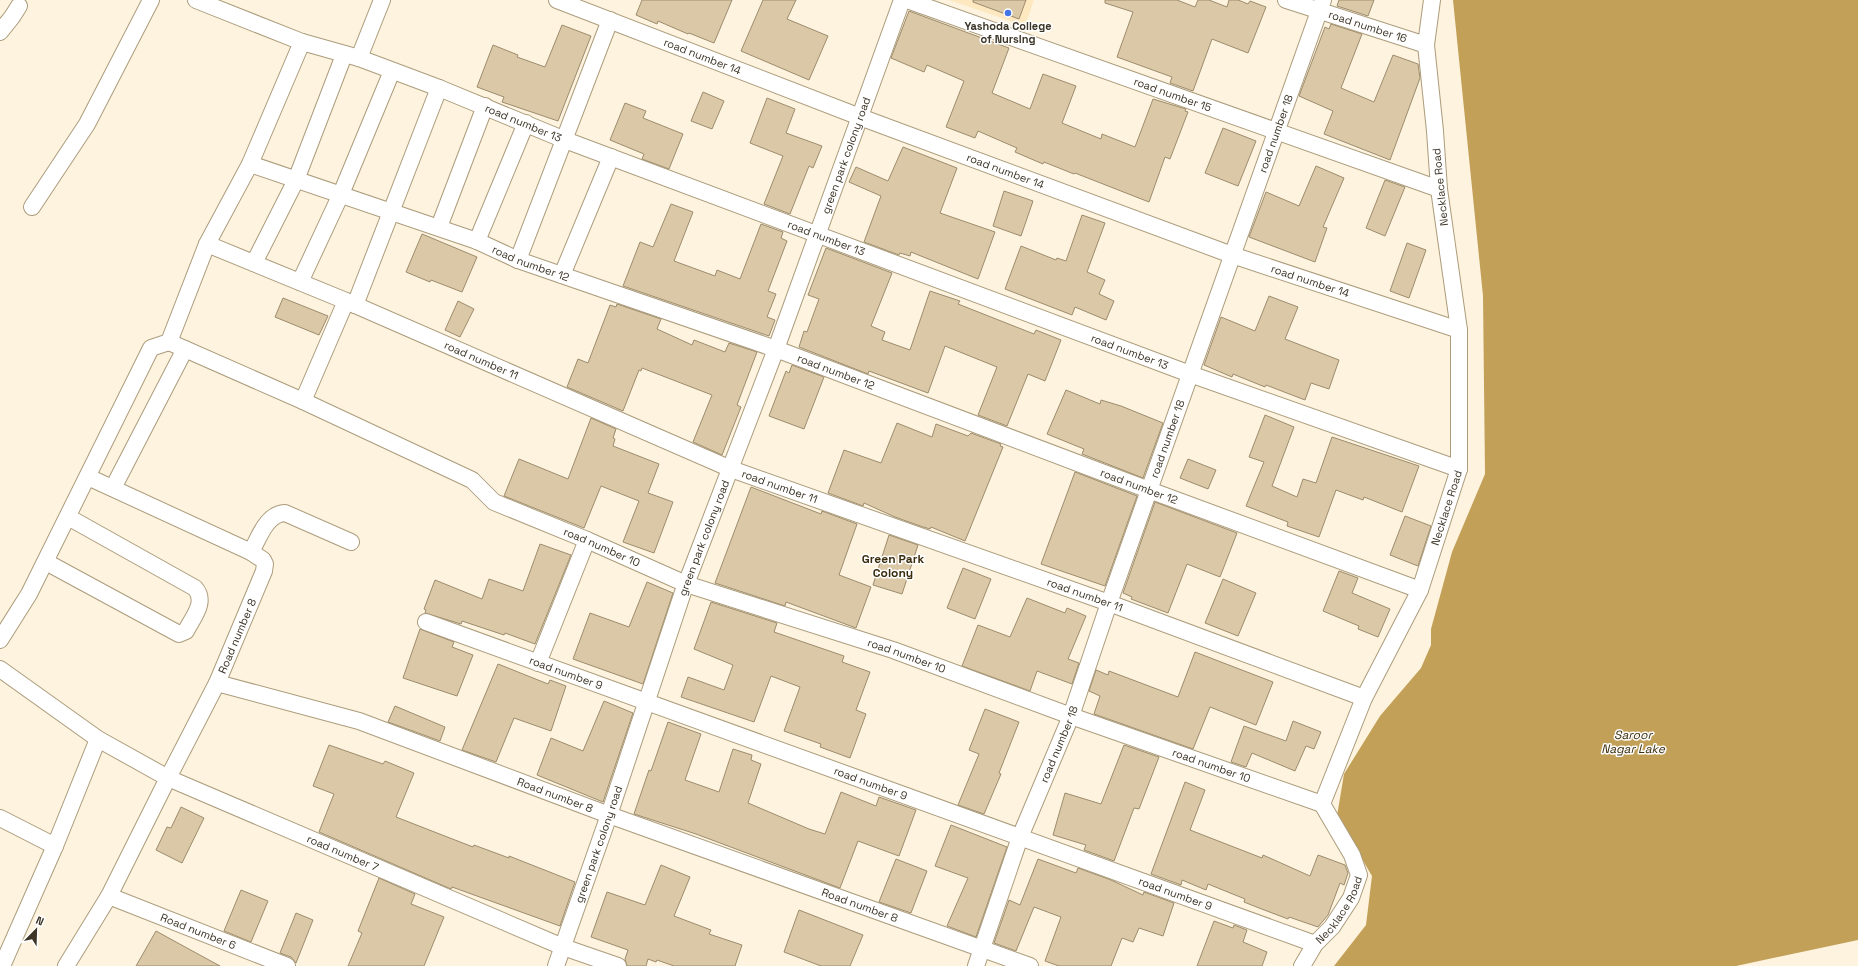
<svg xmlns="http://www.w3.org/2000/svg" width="1858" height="966" viewBox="0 0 1858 966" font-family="'Space Grotesk',sans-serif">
  <rect width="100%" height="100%" fill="#fdf3de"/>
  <!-- built -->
  <path fill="#fee8bf" d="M949 0H1034L1025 26Z"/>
  <!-- water -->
  <path fill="#c3a058" d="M1453 0H1858V940L1736 966H1334L1366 925 1372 876 1337 816 1344 774 1380 716 1421 668 1431 645V629L1452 552 1485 474 1483 296Z"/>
  <!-- building -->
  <g fill="#dac8a7" stroke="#9d8c6d">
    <path d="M642 0H732L714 43 689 33 688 34 658 21 657 24 636 15Z"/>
    <path d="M763 0H796L787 19 828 36 809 80 741 51Z"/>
    <path d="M973 0H1026L1019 19 973 2Z"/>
    <path d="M1105 0H1177L1195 7 1198 0H1209L1227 7 1229 0H1238L1248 4 1250 1 1266 7 1248 53 1212 39 1193 91 1170 83 1172 77 1117 57 1133 12 1105 3Z"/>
    <path d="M1339 0H1374L1368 16 1337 6Z"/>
    <path d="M909 11 1009 48 992 93 1030 109 1043 74 1076 86 1062 123 1101 139 1102 134 1135 147 1153 99 1186 109 1185 111 1188 112 1170 159 1165 157 1149 202 1075 173 1074 174 1044 162 1043 164 1015 152 1017 148 978 131 975 138 946 127 964 81 927 65 924 72 891 58Z"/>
    <path d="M1331 24 1362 34 1341 88 1374 102 1393 55 1418 64 1420 78 1390 160 1324 134 1333 111 1299 96 1325 27 1329 29Z"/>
    <path d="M562 25 591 36 558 121 502 102 504 97 477 87 493 45 518 55 517 57 545 67Z"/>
    <path d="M703 92 724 101 712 129 691 121Z"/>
    <path d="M767 98 795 109 786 133 822 146 813 168 809 166 790 214 764 204 783 156 750 143Z"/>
    <path d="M625 103 646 111 643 118 683 134 669 169 642 159 644 154 610 140Z"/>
    <path d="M1223 128 1256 141 1238 186 1205 173Z"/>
    <path d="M903 147 957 168 940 213 995 232 978 279 911 252 910 256 900 253 899 255 864 242 881 196 849 182 856 167 888 181Z"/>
    <path d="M1316 166 1344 178 1323 227 1327 228 1315 262 1249 237 1266 192 1299 206Z"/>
    <path d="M1385 180 1405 187 1385 236 1366 228Z"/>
    <path d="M1004 191 1033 201 1021 236 993 226Z"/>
    <path d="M671 204 693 212 674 261 715 276 717 270 740 279 761 224 783 232 781 238 787 241 768 291 776 294 767 317 775 320 769 336 623 286 640 242 653 247Z"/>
    <path d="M1082 215 1105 223 1087 272 1105 280 1099 294 1114 301 1106 320 1075 307 1072 315 1005 289 1021 246 1056 260 1057 258 1066 261Z"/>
    <path d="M422 234 477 257 462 292 431 280 430 282 406 272Z"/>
    <path d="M1407 243 1426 250 1409 298 1390 291Z"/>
    <path d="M826 248 892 273 871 326 885 332 882 340 910 350 930 291 960 301 958 304 1034 334 1036 330 1061 340 1045 381 1028 374 1007 426 978 415 997 367 945 346 928 393 869 371 868 374 799 347 804 331 807 332 819 299 808 295Z"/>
    <path d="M1269 296 1298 307 1285 339 1339 360 1329 389 1311 383 1305 400 1266 385 1265 387 1233 374 1232 377 1204 365 1221 317 1255 331Z"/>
    <path d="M283 298 328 316 319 335 275 317Z"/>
    <path d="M458 301 474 309 460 337 445 330Z"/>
    <path d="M617 304 661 319 657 329 692 345 694 340 725 352 729 343 757 352 737 405 741 407 722 455 693 442 712 395 642 368 641 371 639 370 623 411 567 387 578 359 588 363 610 305 616 307Z"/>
    <path d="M792 365 824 377 804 429 769 416 786 371 789 373Z"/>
    <path d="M1066 390 1100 404 1101 400 1121 406 1163 423 1143 478 1082 454 1084 449 1047 434Z"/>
    <path d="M1265 415 1294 427 1272 486 1297 497 1303 479 1316 483 1332 437 1419 466 1402 512 1364 497 1363 500 1336 490 1319 537 1287 526 1288 522 1246 506 1264 462 1249 457Z"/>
    <path d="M591 418 616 429 613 438 615 439 613 446 659 464 648 493 673 502 654 553 623 542 639 501 601 486 584 528 504 496 519 459 568 479Z"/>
    <path d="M897 423 932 437 936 424 968 436 971 433 1001 444 1000 446 1003 447 965 541 931 527 930 529 923 527 895 517 864 503 863 506 828 493 844 450 881 463Z"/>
    <path d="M1188 459 1216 470 1208 489 1180 478Z"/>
    <path d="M1075 472 1137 496 1105 586 1041 564Z"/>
    <path d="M751 487 821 514 822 511 857 524 839 575 871 587 856 628 786 602 785 606 715 583Z"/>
    <path d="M1155 502 1237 533 1220 577 1187 564 1168 613 1131 599 1132 597 1123 593Z"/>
    <path d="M1405 516 1431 526 1418 566 1390 555Z"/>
    <path d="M889 535 918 545 902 594 873 585Z"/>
    <path d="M540 544 571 555 535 644 505 633 504 635 462 621 461 624 425 613 426 610 424 609 435 580 482 599 489 579 523 591Z"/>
    <path d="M963 568 991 579 975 619 947 608Z"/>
    <path d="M1339 571 1358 578 1352 593 1390 609 1378 637 1358 629 1359 626 1323 611Z"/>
    <path d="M1223 579 1256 593 1238 636 1205 623Z"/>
    <path d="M647 582 673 593 643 684 573 659 590 613 629 627Z"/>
    <path d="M1027 598 1065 613 1067 608 1086 616 1068 659 1079 663 1072 684 1037 671 1030 691 962 666 978 625 1010 637Z"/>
    <path d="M711 602 777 623 774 632 844 656 842 662 870 672 856 710 866 714 850 758 820 747 821 744 784 731 800 687 771 676 754 722 681 697 688 677 724 690 733 665 694 649Z"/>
    <path d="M420 629 454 642 452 647 473 655 457 696 403 678Z"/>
    <path d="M1195 652 1273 682 1256 725 1210 707 1193 749 1094 714 1100 696 1089 691 1096 670 1108 675 1109 671 1178 697Z"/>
    <path d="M498 664 548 684 550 680 566 686 551 731 514 718 496 762 462 750Z"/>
    <path d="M604 701 633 713 603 802 537 775 551 738 583 751Z"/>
    <path d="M395 706 445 727 440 741 388 722Z"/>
    <path d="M985 709 1019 722 999 773 1001 774 984 814 958 805 979 754 969 750Z"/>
    <path d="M1293 721 1321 732 1314 749 1306 746 1295 771 1252 753 1246 767 1231 762 1244 726 1286 741Z"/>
    <path d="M668 722 701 734 685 780 719 792 733 749 752 755 751 760 761 764 748 803 809 829 825 834 841 792 876 806 879 797 916 810 899 856 858 841 840 888 696 834 634 814 649 770 651 771Z"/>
    <path d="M329 745 383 764 385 761 414 773 396 817 473 847 474 845 509 858V856L575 882 560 926 452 887 451 889 319 832 334 794 313 786Z"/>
    <path d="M1124 745 1159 757 1139 809 1134 808 1114 861 1084 850 1086 845 1053 835 1065 793 1101 804Z"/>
    <path d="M1185 782 1205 790 1190 830 1262 858 1263 855 1310 876 1318 855 1345 865 1348 873 1344 885 1340 883 1328 915 1318 927 1289 917 1288 919 1259 908 1244 902 1245 899 1208 884 1206 890 1182 880 1181 885 1151 874Z"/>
    <path d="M181 807 204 818 182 863 156 850 167 827 171 828Z"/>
    <path d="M951 825 1007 847 976 937 947 926 968 878 935 866Z"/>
    <path d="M896 859 927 871 911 913 879 902Z"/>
    <path d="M1038 859 1076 873 1078 868 1111 880 1143 895 1144 892 1174 903 1163 936 1139 928 1133 942 1122 938 1111 966H1059L1045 961 1061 917 1034 907 1016 951 994 943 1009 900 1020 905Z"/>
    <path d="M661 865 690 877 674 916 711 930 709 934 742 945 735 966H674L657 960 656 962 648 959 646 966H627L625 959 628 950 591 937 607 892 645 905Z"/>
    <path d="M379 878 415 894 411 904 444 917 424 966H348L362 933 358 931Z"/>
    <path d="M241 890 268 901 251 942 224 931Z"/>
    <path d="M799 910 863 935 850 966H821L784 952Z"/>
    <path d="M296 913 313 920 296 963 291 957 280 953Z"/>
    <path d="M1214 921 1233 928 1234 925 1247 930 1243 942 1267 952 1262 966H1197Z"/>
    <path d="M156 931 176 942 220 966H136Z"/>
  </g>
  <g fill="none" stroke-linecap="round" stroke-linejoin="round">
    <defs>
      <g id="minor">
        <path id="s1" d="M196 0 302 42 359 58 439 88 565 140 1190 374 1459 469"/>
        <path id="s2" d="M557 0 860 117 1232 255 1459 330"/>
        <path id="s3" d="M907 0 1439 189"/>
        <path id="s4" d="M1286 0 1426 45"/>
        <path d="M0 32 12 17 19 6"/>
        <path d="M359 58 382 0"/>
        <path id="s5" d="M250 164 477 241 518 260 776 349 1149 490 1420 590"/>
        <path d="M32 207 87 124 151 0"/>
        <path d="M439 227 485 106"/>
        <path d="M477 241 526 123"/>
        <path id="s6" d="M207 244 346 301 731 469 1109 603 1364 698"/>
        <path d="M518 260 610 20"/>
        <path d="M254 263 296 180 344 55"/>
        <path d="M562 275 611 157"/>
        <path d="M300 282 341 194 392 71"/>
        <path d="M355 305 439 88"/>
        <path id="s7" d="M169 342 303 401 472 480 494 502 587 540 686 584 893 650 1071 716 1322 804"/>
        <path d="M303 401 346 301"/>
        <path d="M88 477 251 552C259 538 266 514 285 513L351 542"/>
        <path d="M113 488 185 349"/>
        <path id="s8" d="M251 552 263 560 265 564 264 571 217 683 359 721 609 815 1030 966"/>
        <path d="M46 562 179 634 186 631C193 617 207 602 195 588L68 517"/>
        <path id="s9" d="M426 622 1315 944"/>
        <path d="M0 640 29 594 151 348 169 342 207 244 250 164 302 42"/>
        <path d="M538 663 587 540"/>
        <path d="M0 669 98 739 168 778 109 896 66 966"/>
        <path id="s10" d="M217 683 168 778 563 947 618 966"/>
        <path d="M0 818 55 846 98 739"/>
        <path id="s11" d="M109 896 287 966"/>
        <path d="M2 966 55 846"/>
        <path id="s12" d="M556 966 609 815 683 592 776 349 902 0"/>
        <path id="s13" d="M976 966 1020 837 1071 716 1109 603 1323 0"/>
        <path id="s14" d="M1302 966 1315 944 1332 927 1351 898 1359 875 1352 855 1322 804 1364 698 1420 590 1459 469V330L1439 189 1435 131 1426 45 1432 0"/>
      </g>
    </defs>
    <!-- minor casing -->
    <use href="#minor" stroke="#ac9c7c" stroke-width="18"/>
    <!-- minor -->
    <use href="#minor" stroke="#fff" stroke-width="16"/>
  </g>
  <!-- markers -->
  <circle fill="#4475e7" stroke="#fff" stroke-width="1.5" cx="1008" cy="13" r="4"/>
  <g text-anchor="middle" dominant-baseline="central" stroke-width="3" stroke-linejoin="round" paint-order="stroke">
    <!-- poi labels -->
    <g font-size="11" font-weight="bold" fill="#3c3528" stroke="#fff">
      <text x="1008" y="26">Yashoda College<tspan x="1008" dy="13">of Nursing</tspan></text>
    </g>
    <!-- street labels -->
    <g font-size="11" fill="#3c3528" stroke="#fff">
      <text stroke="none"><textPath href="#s4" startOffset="86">road number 16</textPath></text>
      <text stroke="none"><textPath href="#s2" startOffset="156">road number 14</textPath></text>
      <text stroke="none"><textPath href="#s3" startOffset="282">road number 15</textPath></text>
      <text stroke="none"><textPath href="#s1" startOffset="350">road number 13</textPath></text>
      <text stroke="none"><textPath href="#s13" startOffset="885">road number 18</textPath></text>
      <text stroke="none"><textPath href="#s12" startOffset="861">green park colony road</textPath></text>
      <text stroke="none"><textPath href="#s2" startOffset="480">road number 14</textPath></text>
      <text transform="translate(1440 187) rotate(-96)">Necklace Road</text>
      <text stroke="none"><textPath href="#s1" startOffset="674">road number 13</textPath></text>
      <text stroke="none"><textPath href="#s5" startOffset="298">road number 12</textPath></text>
      <text stroke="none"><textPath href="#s2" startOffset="804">road number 14</textPath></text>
      <text stroke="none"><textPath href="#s1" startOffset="998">road number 13</textPath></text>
      <text stroke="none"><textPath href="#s6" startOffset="298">road number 11</textPath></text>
      <text stroke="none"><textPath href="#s5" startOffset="622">road number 12</textPath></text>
      <text stroke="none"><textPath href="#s13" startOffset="561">road number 18</textPath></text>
      <text stroke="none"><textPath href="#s6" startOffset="622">road number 11</textPath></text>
      <text stroke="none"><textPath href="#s5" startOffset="946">road number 12</textPath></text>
      <text stroke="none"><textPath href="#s14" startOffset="511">Necklace Road</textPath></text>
      <text stroke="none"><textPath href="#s12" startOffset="453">green park colony road</textPath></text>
      <text stroke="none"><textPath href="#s7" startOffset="481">road number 10</textPath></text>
      <text stroke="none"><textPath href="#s6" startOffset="946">road number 11</textPath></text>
      <text transform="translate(237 636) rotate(-67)">Road number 8</text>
      <text stroke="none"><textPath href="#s7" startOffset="805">road number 10</textPath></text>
      <text stroke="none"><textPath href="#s9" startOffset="149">road number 9</textPath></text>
      <text stroke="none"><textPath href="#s13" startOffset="237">road number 18</textPath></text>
      <text stroke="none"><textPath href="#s7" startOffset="1129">road number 10</textPath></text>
      <text stroke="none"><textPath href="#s9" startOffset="473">road number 9</textPath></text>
      <text stroke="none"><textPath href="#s8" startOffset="504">Road number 8</textPath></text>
      <text stroke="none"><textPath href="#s12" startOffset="129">green park colony road</textPath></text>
      <text stroke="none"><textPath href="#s10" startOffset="297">road number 7</textPath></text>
      <text stroke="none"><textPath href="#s9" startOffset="797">road number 9</textPath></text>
      <text stroke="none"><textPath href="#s8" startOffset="828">Road number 8</textPath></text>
      <text stroke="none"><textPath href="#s14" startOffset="68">Necklace Road</textPath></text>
      <text stroke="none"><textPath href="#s11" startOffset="96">Road number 6</textPath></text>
    </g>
    <!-- neighbourhood labels -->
    <g font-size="12" font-weight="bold" fill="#3a2c0e" stroke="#fff">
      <text x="893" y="559">Green Park<tspan x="893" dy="14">Colony</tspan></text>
    </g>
    <!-- water labels -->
    <g font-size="12" font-style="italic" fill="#3b2d0c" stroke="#fff">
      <text x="1633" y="735">Saroor<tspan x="1633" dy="14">Nagar Lake</tspan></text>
    </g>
  </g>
  <!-- north arrow -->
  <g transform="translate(36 930) rotate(23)" stroke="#ffffff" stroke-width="3" paint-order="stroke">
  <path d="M0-3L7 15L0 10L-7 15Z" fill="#3c3528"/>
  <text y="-6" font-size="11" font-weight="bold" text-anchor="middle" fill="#3c3528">N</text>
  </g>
</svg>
